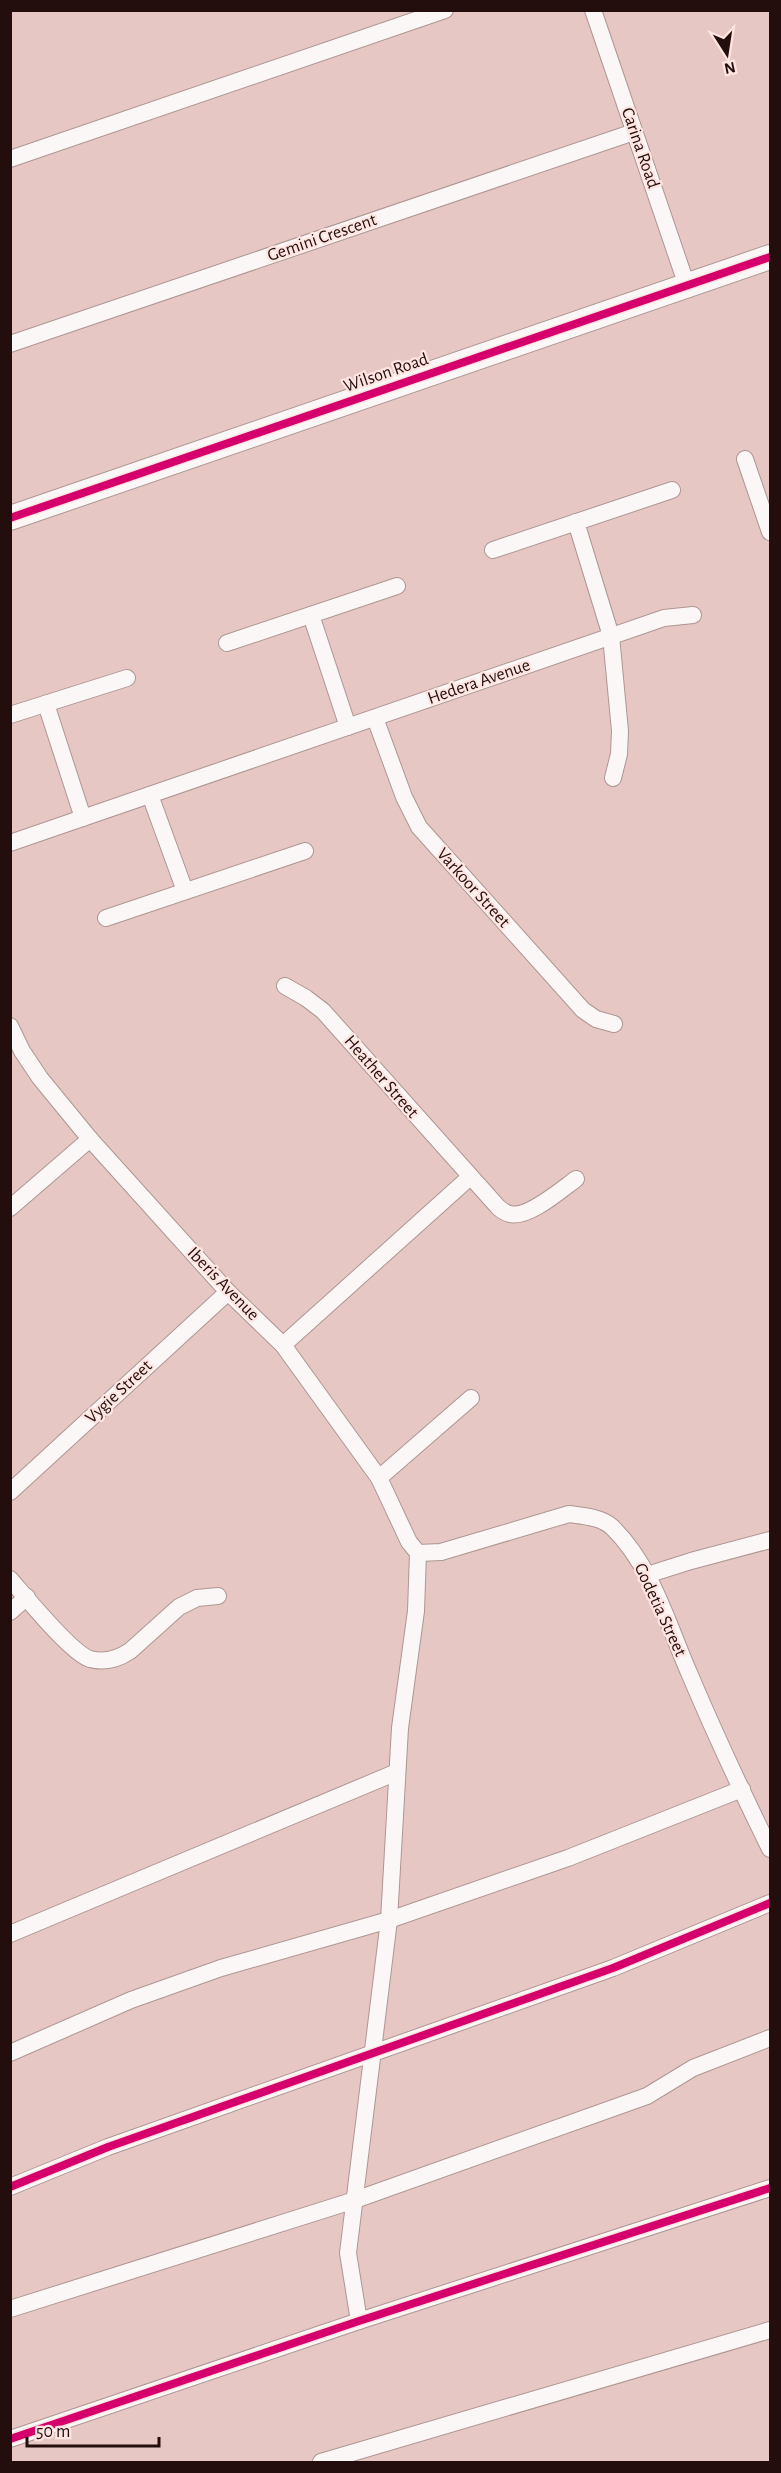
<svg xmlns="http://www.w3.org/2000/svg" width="781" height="2473" viewBox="0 0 781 2473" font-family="'Alegreya Sans',sans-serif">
  <rect width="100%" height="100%" fill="#e7c7c3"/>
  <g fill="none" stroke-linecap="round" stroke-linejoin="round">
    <defs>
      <g id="street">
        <path d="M593 10 687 286"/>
        <path d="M10 159 445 10"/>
        <path d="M10 344 634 132"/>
        <path d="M745 459 770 532"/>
        <path d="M576 522 611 636 620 731 619 754 613 778"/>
        <path d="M493 550 672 490"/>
        <path d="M311 615 348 727"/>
        <path d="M227 643 397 586"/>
        <path d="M46 704 83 818"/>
        <path d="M10 715 127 678"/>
        <path d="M375 718 404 797 419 827 583 1010 596 1019 614 1024"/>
        <path d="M150 795 185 891"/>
        <path d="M10 843 664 618 693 615"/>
        <path d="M106 918 305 851"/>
        <path d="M285 986 306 998 323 1011 498 1207C501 1210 506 1213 510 1214 528 1219 562 1189 576 1179"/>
        <path d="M10 1026 22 1051 40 1078 90 1139 228 1292 283 1345 379 1478 409 1542 418 1553"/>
        <path d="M10 1208 90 1139"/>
        <path d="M283 1345 470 1177"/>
        <path d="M379 1478 471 1398"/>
        <path d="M10 1492 228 1292"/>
        <path d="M418 1553 441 1552 569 1514C583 1516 601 1517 612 1527 652 1566 668 1625 690 1675 715 1734 742 1792 770 1849"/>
        <path d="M647 1575 691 1561 770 1540"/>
        <path d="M10 1579C25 1596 71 1653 90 1659 105 1663 118 1659 130 1651L179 1607 197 1598 218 1596"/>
        <path d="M10 1612 27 1597"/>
        <path d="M10 1934 397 1772"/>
        <path d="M10 2053 131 2000 221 1968 389 1920 568 1858 742 1789"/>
        <path d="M10 2187 108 2147 613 1968 770 1903"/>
        <path d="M10 2309 355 2200 647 2096 693 2068 770 2038"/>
        <path d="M359 2321 348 2253 389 1920 400 1728 416 1611 418 1553"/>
        <path d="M10 2439 359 2321 770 2188"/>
        <path d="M321 2462 770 2330"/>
      </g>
      <path id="secondary" d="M10 518 770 257"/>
    </defs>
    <!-- street casing -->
    <use href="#street" stroke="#ae9693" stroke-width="18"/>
    <!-- secondary casing -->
    <use href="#secondary" stroke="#ae9693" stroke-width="26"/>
    <!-- street -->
    <use href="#street" stroke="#fbf7f6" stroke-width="16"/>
    <!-- secondary -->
    <use href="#secondary" stroke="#fbf7f6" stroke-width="24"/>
    <defs>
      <g id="cycleway">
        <path d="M10 518 770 257"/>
        <path d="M10 2187 108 2147 613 1968 770 1903"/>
        <path d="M10 2439 359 2321 770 2188"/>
      </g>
    </defs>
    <!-- cycleway casing -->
    <use href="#cycleway" stroke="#fee5e2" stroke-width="11"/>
    <!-- cycleway -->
    <use href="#cycleway" stroke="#d6006c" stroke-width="8"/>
  </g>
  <g text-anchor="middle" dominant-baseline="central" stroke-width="4.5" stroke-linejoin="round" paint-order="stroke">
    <!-- street labels -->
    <g font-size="18" fill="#230e0d" stroke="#fee5e2">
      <text transform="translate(640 148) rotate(71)">Carina Road</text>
      <text transform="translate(322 238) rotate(-19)">Gemini Crescent</text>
      <text transform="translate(386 373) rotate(-19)">Wilson Road</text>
      <text transform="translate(479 682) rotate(-19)">Hedera Avenue</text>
      <text transform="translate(473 888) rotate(48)">Varkoor Street</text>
      <text transform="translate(381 1077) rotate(49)">Heather Street</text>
      <text transform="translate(223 1284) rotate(46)">Iberis Avenue</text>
      <text transform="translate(119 1392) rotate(-43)">Vygie Street</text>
      <text transform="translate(660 1610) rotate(65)">Godetia Street</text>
    </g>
  </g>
  <!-- border -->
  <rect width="781" height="2473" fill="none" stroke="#230e0d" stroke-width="24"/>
  <!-- north arrow -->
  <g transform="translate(727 54) rotate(168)" stroke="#fee5e2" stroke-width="4.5" paint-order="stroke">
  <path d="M0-4.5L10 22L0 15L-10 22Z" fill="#230e0d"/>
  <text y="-9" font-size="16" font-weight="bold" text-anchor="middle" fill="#230e0d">N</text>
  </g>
  <!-- scale -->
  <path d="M27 2437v9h132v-9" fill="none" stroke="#230e0d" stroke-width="3"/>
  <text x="36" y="2437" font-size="18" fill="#230e0d" stroke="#fee5e2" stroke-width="4.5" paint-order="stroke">50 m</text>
</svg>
